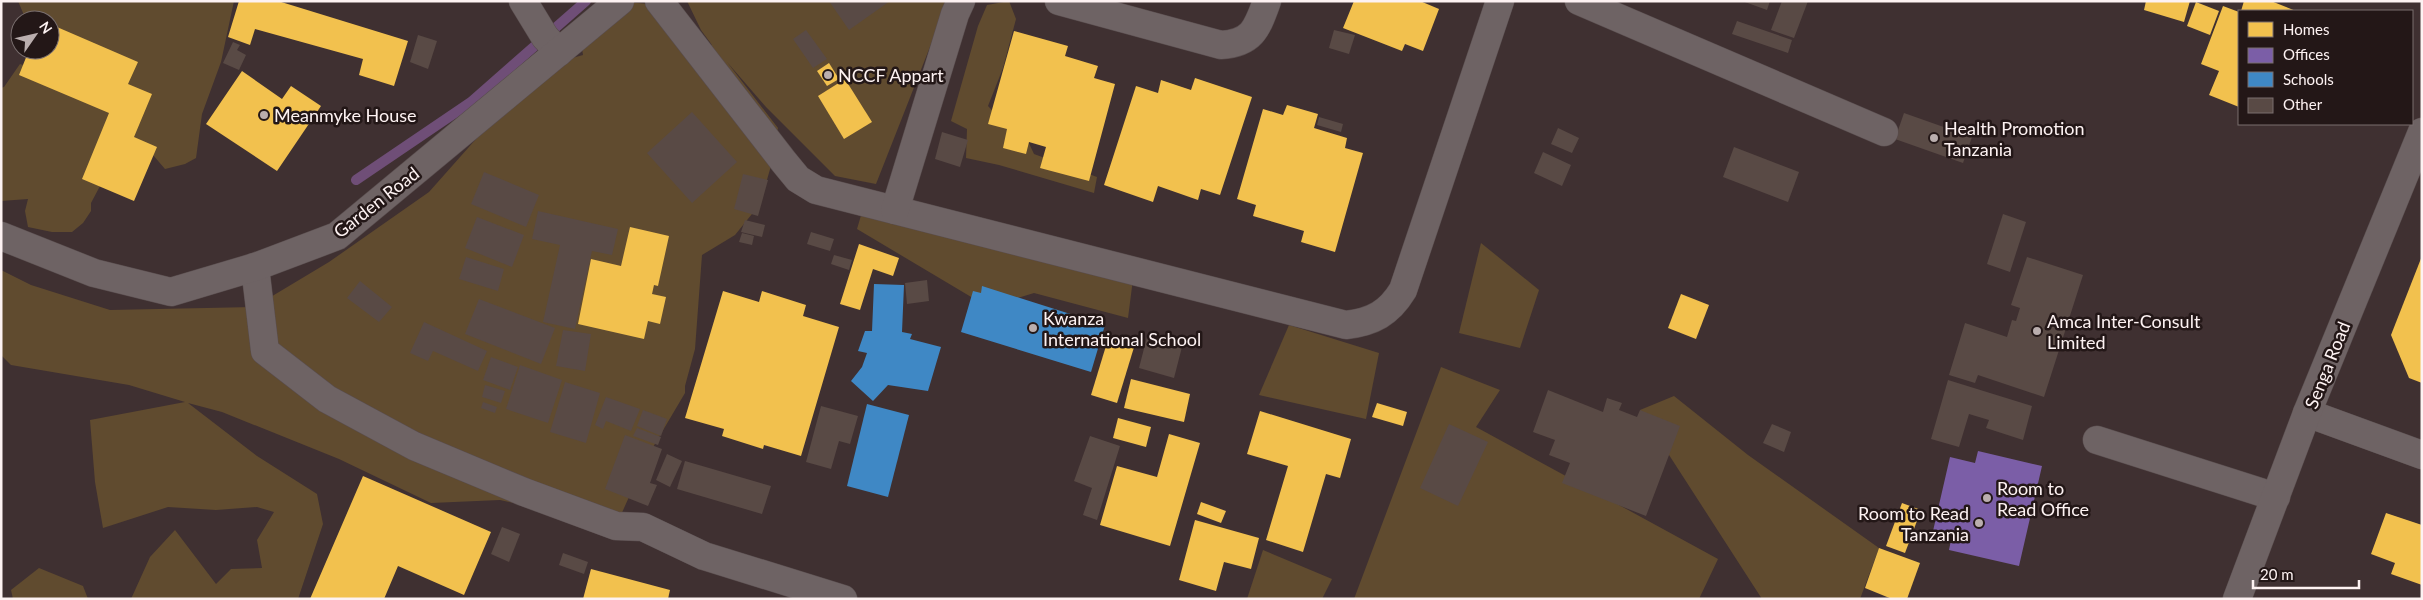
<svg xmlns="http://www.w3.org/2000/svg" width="2423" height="600" viewBox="0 0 2423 600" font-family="Lato,sans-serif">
  <rect width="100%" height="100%" fill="#3f3031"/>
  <!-- green -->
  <g fill="#604b2f">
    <path d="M18 1H234L221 62 202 114 196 158 185 164 165 169 153 155 100 186 91 203V211L83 223 72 232H52L28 227 25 211 28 199 1 201V88L4 87 20 64 53 74 50 47V20H26Z"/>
    <path d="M609 1 651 4 712 45 701 30 687 1H948L876 184 835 176 766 107 727 62 778 128 773 150 775 152 760 204 735 235 702 255 695 349 685 386V393L646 459 616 526 500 500 431 503 339 459 222 412 188 403 257 456 317 494 323 524 298 599H131L150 557 175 530 216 584 231 569 262 568 257 540 274 512 257 507 216 510 168 507 103 528 95 482 90 420 185 402 129 385 11 365 1 355V270L31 285 110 310 254 307 329 262 429 192 540 67 583 55 580 35Z"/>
    <path d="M1009 1 1016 19 1003 68 988 106 1004 123 1026 137 1034 154 1097 177 1094 193 999 165 966 158 967 129 951 121 978 26 987 5Z"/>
    <path d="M862 212 1133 279 1128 318 1034 293 988 307 857 229Z"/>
    <path d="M1481 243 1539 290 1520 348 1459 333Z"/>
    <path d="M1289 325 1379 353 1366 419 1259 395Z"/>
    <path d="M1441 367 1500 390 1476 427 1718 559 1699 599H1354Z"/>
    <path d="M1674 396 1748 455 1879 548 1860 599H1762L1640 410Z"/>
    <path d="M1263 550 1332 579 1322 599H1247Z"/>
    <path d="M39 568 83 586 88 599H13L11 590Z"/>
  </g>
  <!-- homes -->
  <g fill="#f2c14e">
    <path d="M239 1H278L408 41 394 86 359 75 363 59 255 29 250 45 228 37Z"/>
    <path d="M1354 1H1420L1439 9 1423 51 1405 44 1402 51 1343 28Z"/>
    <path d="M2146 1H2190L2184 22 2144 10Z"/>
    <path d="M2244 1H2271L2296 11H2241Z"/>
    <path d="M2196 2 2219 11 2210 35 2187 26Z"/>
    <path d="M2223 6 2239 12V107L2209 95 2219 71 2201 64Z"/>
    <path d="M50 24 138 62 128 84 152 94 134 137 157 147 134 201 82 179 109 113 19 75 29 50H50Z"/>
    <path d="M1014 31 1068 46 1065 56 1098 66 1094 78 1115 84 1089 181 1040 168 1046 147 1029 142 1026 154 1003 148 1007 129 988 124Z"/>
    <path d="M829 63 839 79 827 86 817 71Z"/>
    <path d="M242 71 282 99 291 86 321 106 277 171 206 124Z"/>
    <path d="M1195 78 1252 97 1220 195 1201 189 1198 200 1158 186 1153 202 1104 185 1136 86 1158 93 1161 80 1191 90Z"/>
    <path d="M845 79 872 122 844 139 818 96Z"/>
    <path d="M1287 105 1318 114 1314 128 1347 138 1345 148 1363 153 1335 252 1301 242 1304 231 1253 216 1256 205 1237 199 1263 109 1283 115Z"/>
    <path d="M630 227 669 236 658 286 654 285 652 294 666 297 660 324 648 321 644 339 578 324 591 259 621 266Z"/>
    <path d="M859 244 899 258 893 276 873 269 860 310 840 304Z"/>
    <path d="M2422 256V383L2409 378 2391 335Z"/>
    <path d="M723 291 759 302 762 291 806 305 803 316 839 327 801 456 764 445 763 449 722 436 724 429 685 418Z"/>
    <path d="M1681 294 1709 305 1696 339 1668 328Z"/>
    <path d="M1109 336 1135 344 1117 403 1091 395Z"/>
    <path d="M1131 379 1190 394 1184 422 1124 408Z"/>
    <path d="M1377 403 1407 412 1403 426 1372 417Z"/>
    <path d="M1260 411 1351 439 1340 478 1326 474 1303 552 1266 540 1288 466 1247 454Z"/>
    <path d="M1118 418 1151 427 1146 447 1113 438Z"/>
    <path d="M1169 434 1200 443 1170 546 1100 525 1117 466 1157 477Z"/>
    <path d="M363 476 491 532 464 595 398 566 384 599H310Z"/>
    <path d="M1201 502 1226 511 1221 523 1197 514Z"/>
    <path d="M1902 503 1921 510 1905 553 1886 546Z"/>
    <path d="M2386 513 2422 525V585L2391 574 2395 563 2371 554Z"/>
    <path d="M1195 520 1259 538 1251 569 1224 562 1216 591 1179 580Z"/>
    <path d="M1879 548 1920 563 1907 599H1892L1865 588Z"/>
    <path d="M591 569 670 590 668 599H583Z"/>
  </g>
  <!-- offices -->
  <path fill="#7b5ea7" d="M1978 451 2042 466 2019 566 1949 550 1952 535 1933 531 1950 457 1975 463Z"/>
  <!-- schools -->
  <g fill="#3f88c5">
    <path d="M874 284 904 285 902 332 912 334 910 339 941 347 928 391 888 385 873 401 851 381 862 367 867 353 858 351 865 331H872Z"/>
    <path d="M982 286 1105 325 1091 372 961 332 973 291 981 293Z"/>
    <path d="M867 404 909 415 888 497 847 486Z"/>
  </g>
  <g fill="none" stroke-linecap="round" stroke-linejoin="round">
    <!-- stream -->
    <path stroke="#6f4e77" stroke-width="10" d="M356 180 471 102 586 1"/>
  </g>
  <!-- building -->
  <g fill="#594a45">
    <path d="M829 1H890L849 30Z"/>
    <path d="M1742 1H1770L1767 10Z"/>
    <path d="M1782 1H1808L1794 38 1771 30Z"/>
    <path d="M1737 21 1792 40 1788 53 1732 34Z"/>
    <path d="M806 30 827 59 813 68 793 39Z"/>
    <path d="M1334 30 1355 35 1349 54 1329 48Z"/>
    <path d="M418 35 437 41 428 69 410 62Z"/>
    <path d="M233 42 240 45 237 50 246 55 239 70 223 63Z"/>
    <path d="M692 112 737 162 692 203 647 153Z"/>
    <path d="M1904 113 1972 137 1963 163 1895 139Z"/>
    <path d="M1319 117 1343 124 1341 132 1317 125Z"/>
    <path d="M1558 128 1579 138 1572 153 1551 144Z"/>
    <path d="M942 132 968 140 960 167 935 159Z"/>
    <path d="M1734 147 1799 172 1788 202 1723 177Z"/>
    <path d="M1543 152 1571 165 1562 186 1534 173Z"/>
    <path d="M484 172 539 195 526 227 471 204Z"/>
    <path d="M743 174 768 180 758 216 734 209Z"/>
    <path d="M538 211 618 229 612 255 592 251 575 329 543 322 560 245 532 239Z"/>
    <path d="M2003 214 2026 222 2010 272 1987 264Z"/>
    <path d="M477 217 524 235 512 267 465 248Z"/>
    <path d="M745 220 765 225 762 237 741 232Z"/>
    <path d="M811 232 834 239 830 251 807 244Z"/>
    <path d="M742 233 754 236 752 245 739 242Z"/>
    <path d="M834 255 852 260 849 270 831 264Z"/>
    <path d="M466 257 504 269 498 291 459 279Z"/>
    <path d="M2027 257 2083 275 2044 397 1978 375 1975 383 1949 375 1965 323 2007 337 2012 320 2016 321 2020 308 2011 305Z"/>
    <path d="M927 280 929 301 907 304 905 283Z"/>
    <path d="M360 281 392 307 379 322 347 298Z"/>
    <path d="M479 299 555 328 541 364 465 334Z"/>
    <path d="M424 322 487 351 478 371 433 351 428 361 410 353Z"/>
    <path d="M563 330 591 334 585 371 556 366Z"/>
    <path d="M1148 333 1183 343 1174 378 1139 368Z"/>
    <path d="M491 357 518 367 510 390 483 380Z"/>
    <path d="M520 365 562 380 548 423 506 409Z"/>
    <path d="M1948 380 2032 406 2023 440 1986 428 1989 420 1969 414 1959 447 1931 439Z"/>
    <path d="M565 382 600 393 586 443 550 432Z"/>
    <path d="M485 385 505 391 501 403 482 397Z"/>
    <path d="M1548 390 1603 412 1607 398 1622 403 1619 410 1637 417 1640 410 1680 426 1646 516 1562 483 1570 463 1549 455 1555 440 1533 432Z"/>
    <path d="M606 397 640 409 631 431 606 421 603 429 595 425Z"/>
    <path d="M483 402 497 407 495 413 481 408Z"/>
    <path d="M821 406 858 416 850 444 839 441 831 469 806 462Z"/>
    <path d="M643 410 667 419 661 436 637 426Z"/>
    <path d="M1449 424 1488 442 1458 506 1420 488Z"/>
    <path d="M1772 424 1791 432 1784 452 1763 443Z"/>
    <path d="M637 428 661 437 658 445 633 436Z"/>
    <path d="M625 435 662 449 650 483 657 485 648 506 605 489Z"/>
    <path d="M1090 436 1120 446 1097 520 1083 515 1092 488 1074 481Z"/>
    <path d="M667 454 682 461 670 487 656 480Z"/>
    <path d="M685 461 771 486 762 514 677 489Z"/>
    <path d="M502 527 520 534 509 562 491 554Z"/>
    <path d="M563 553 588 562 584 574 559 565Z"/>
  </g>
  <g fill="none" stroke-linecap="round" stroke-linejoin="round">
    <defs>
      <g id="minor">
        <path d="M523 1 545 37 559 52"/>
        <path d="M659 1 784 162 798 179 816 190 1346 325C1373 322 1389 313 1403 290L1500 1"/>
        <path d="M1059 1 1221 45C1253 43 1257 28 1267 1"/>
        <path d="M1579 1 1884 132"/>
        <path d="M895 210 955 14 961 1"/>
        <path d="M255 267 265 351 327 399 414 446 524 492 616 526 643 527 704 556 843 599"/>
        <path d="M2307 413 2422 455"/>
        <path d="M2097 440 2276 497"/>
      </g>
      <g id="tertiary">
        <path d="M1 236 94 273 171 292 255 267 337 236 620 1"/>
        <path d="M2237 599 2307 413 2422 132"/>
      </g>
    </defs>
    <!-- minor casing -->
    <use href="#minor" stroke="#594d4e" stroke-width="29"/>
    <!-- tertiary casing -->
    <use href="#tertiary" stroke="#594d4e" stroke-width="29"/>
    <!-- minor -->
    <use href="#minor" stroke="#6e6364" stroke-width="28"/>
    <!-- tertiary -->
    <use href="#tertiary" stroke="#6e6364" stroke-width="28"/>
  </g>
  <!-- markers -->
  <g fill="#baaeae" stroke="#231717" stroke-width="2">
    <circle cx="828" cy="75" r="5"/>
    <circle cx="264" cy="115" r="5"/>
    <circle cx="1934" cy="138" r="5"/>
    <circle cx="1033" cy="328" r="5"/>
    <circle cx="2037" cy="331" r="5"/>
    <circle cx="1987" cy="498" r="5"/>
    <circle cx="1979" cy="523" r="5"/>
  </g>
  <g text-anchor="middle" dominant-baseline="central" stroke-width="5" stroke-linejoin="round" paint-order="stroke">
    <!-- poi labels -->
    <g font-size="18" fill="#fdf2f2" stroke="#231717" text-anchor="start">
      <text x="838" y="75">NCCF Appart</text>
      <text x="274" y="115">Meanmyke House</text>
      <text x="1944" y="128">Health Promotion<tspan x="1944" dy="21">Tanzania</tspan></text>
      <text x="1043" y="318">Kwanza<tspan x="1043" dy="21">International School</tspan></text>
      <text x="2047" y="321">Amca Inter-Consult<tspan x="2047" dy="21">Limited</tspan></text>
      <text x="1997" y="488">Room to<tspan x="1997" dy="21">Read Office</tspan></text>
      <text x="1969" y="513" text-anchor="end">Room to Read<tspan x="1969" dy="21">Tanzania</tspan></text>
    </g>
    <!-- street labels -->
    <g font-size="18" fill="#fdf2f2" stroke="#231717">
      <text transform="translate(376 202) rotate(-38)">Garden Road</text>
      <text transform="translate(2327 365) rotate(-68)">Senga Road</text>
    </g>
  </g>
  <!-- border -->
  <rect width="2423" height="600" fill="none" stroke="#fdf2f2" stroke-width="5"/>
  <!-- legend -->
  <rect x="2238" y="10" width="175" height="115" fill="#231717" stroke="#7a6f6f"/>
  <rect x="2248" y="22" width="25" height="15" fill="#f2c14e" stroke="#7a6f6f"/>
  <text x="2283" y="35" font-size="15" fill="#fdf2f2">Homes</text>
  <rect x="2248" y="48" width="25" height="15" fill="#7b5ea7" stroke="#7a6f6f"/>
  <text x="2283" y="60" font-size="15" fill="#fdf2f2">Offices</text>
  <rect x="2248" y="72" width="25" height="15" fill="#3f88c5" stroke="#7a6f6f"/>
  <text x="2283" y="85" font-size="15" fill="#fdf2f2">Schools</text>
  <rect x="2248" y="98" width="25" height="15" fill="#594a45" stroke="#7a6f6f"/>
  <text x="2283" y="110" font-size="15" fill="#fdf2f2">Other</text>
  <!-- north arrow -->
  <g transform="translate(35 35) rotate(56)"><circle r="24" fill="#231717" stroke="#7a6f6f"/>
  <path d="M0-4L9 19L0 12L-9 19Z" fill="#baaeae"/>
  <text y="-8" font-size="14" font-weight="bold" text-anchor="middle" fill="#fdf2f2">N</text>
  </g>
  <!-- scale -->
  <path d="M2253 580v8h106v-8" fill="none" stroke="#fdf2f2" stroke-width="2.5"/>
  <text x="2260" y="580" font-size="15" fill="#fdf2f2" stroke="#231717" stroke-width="4" paint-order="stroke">20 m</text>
</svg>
